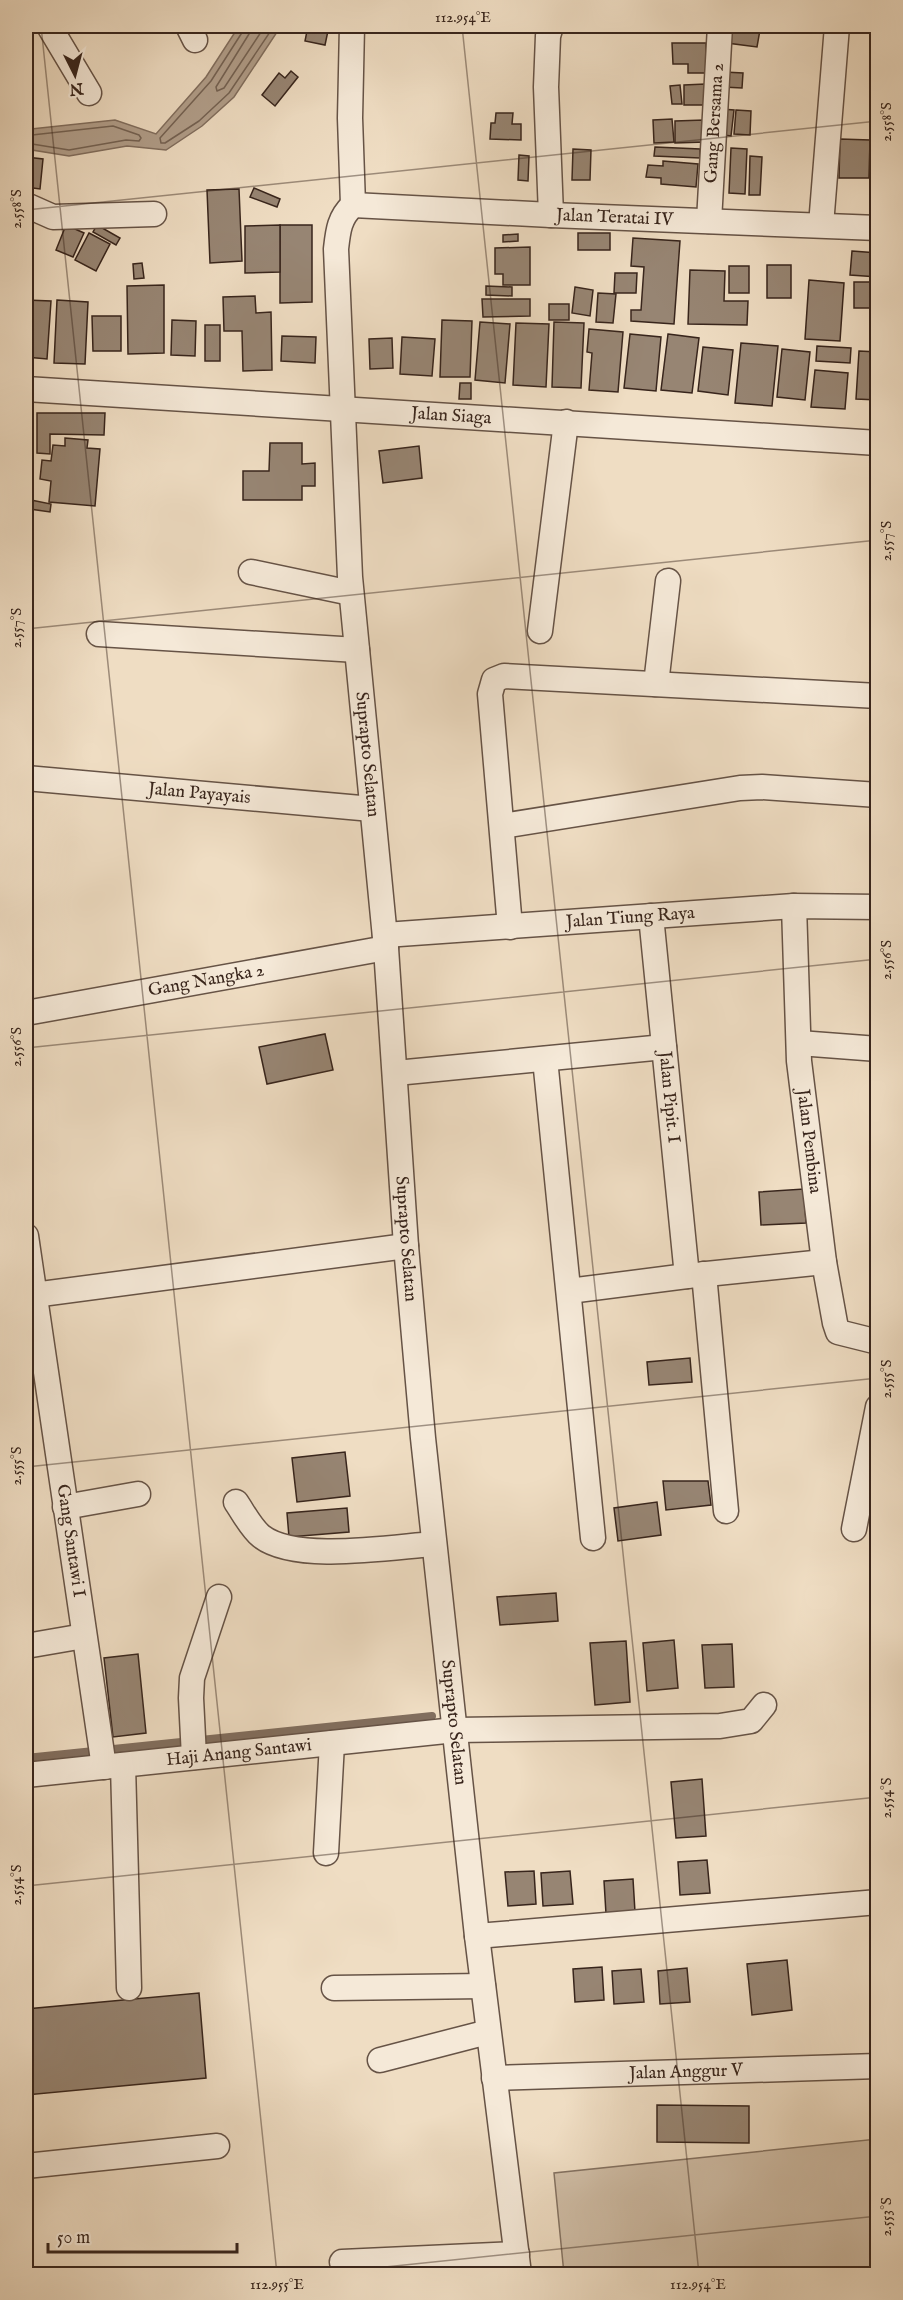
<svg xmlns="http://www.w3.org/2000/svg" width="903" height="2300" viewBox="0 0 903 2300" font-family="'IM FELL English',serif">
  <rect width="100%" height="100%" fill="#efddc3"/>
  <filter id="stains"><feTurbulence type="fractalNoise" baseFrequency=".00333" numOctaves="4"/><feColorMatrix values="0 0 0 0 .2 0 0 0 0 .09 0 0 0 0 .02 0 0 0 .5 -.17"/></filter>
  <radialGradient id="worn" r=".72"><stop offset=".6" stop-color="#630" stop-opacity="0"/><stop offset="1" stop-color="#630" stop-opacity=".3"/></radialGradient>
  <!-- green -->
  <path fill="#d0bea7" stroke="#847262" stroke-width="1.5" d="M877 2139V2274H564L554 2173Z"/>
  <!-- water -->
  <path fill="#b19e8a" stroke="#816e5e" stroke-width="1.5" d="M239 26H281L234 97 202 126 166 150 127 146 69 156 26 149V125L31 129 115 120 156 134 206 77Z"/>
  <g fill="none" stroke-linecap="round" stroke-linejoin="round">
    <!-- shore -->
    <g stroke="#746253" stroke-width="1.5">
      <path d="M244 26 243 31 211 81 160 138 161 143H165L199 121 229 93 274 26"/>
      <path d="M251 26 249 34 216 87 217 91 224 88 265 26"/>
      <path d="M26 133 32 135 113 126 139 135 141 138 139 141 126 140 69 150 26 143"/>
    </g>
    <!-- stream -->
    <path stroke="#816e5e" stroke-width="8" d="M26 1758 432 1716"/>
  </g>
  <!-- building -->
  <g fill="#978573" stroke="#38251c" stroke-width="1.5">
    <path d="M308 26H329L325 45 305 41Z"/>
    <path d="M422 26H439L438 33 421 32Z"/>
    <path d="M668 26H711V28L669 30Z"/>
    <path d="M730 26 760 30 757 47 727 43Z"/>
    <path d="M672 43H706V73H688V64H673Z"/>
    <path d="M291 71 298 77 275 106 262 95 279 73 285 78Z"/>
    <path d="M724 72 743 73 742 88 723 87Z"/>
    <path d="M705 84V105H684V85Z"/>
    <path d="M680 85 682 104H672L670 86Z"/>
    <path d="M721 109 734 110 731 136 718 134Z"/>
    <path d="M736 110 751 111 750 135 734 134Z"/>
    <path d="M496 113H513L512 124H521V140L490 139 491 123H495Z"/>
    <path d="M672 119 674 142 654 143 653 120Z"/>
    <path d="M704 120 705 142 675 143V121Z"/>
    <path d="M840 139 870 140 869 178H839Z"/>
    <path d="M655 147 700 149V158L654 156Z"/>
    <path d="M731 148 747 149 745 194 729 193Z"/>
    <path d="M573 149 591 150 590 180H572Z"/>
    <path d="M519 155 529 156 528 181 518 180Z"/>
    <path d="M750 156 762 157 760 195H749Z"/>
    <path d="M26 157 43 159 40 189 26 187Z"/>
    <path d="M663 161 698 164 696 187 661 184V178L646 177 648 165 663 166Z"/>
    <path d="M254 188 280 199 277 207 250 197Z"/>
    <path d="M239 189 242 261 210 263 207 190Z"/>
    <path d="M66 225 84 233 73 257 56 250Z"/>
    <path d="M97 225 120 238 116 245 93 232Z"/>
    <path d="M280 225H312V302L280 303Z"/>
    <path d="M280 225V272L245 273V226Z"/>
    <path d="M89 233 110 244 96 271 75 260Z"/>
    <rect x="578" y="233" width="32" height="17"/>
    <path d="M518 234V241L503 242V235Z"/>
    <path d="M633 238 680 241 674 324 631 321V310H641L644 267 631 266Z"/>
    <path d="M530 247V285H503V274H495V248Z"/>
    <path d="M852 251 878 253V277L850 275Z"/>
    <path d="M26 255H32L33 268 26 269Z"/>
    <path d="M142 263 144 278 134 279 133 264Z"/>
    <rect x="767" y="265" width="24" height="33"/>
    <rect x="729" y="266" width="20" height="27"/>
    <path d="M690 270 725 271 724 301H748L747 325 688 324Z"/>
    <path d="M615 273H637L636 293H614Z"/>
    <path d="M809 280 844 283 840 341 805 339Z"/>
    <rect x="854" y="282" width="16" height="26"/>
    <path d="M164 285V353L128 354 127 286Z"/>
    <path d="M486 286 512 287V296L486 295Z"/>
    <path d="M575 287 593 290 590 316 572 313Z"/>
    <path d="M598 293 616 294 613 323 596 322Z"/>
    <path d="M255 296 256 313 271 312 272 370 243 371 242 331H224L223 297Z"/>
    <path d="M482 299H530V316L483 317Z"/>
    <path d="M26 300 51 301 47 359 26 357Z"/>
    <path d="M57 300 88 302 85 364 54 363Z"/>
    <rect x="549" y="304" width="20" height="16"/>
    <path d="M92 316H121V351H93Z"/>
    <path d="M172 320 196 321 195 356 171 355Z"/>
    <path d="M442 320 472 321 470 377H440Z"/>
    <path d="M480 322 510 324 505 383 475 380Z"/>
    <path d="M554 322 584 323 581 388 552 387Z"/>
    <path d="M516 323 549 324 546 387 513 385Z"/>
    <rect x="205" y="325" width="15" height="36"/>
    <path d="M589 329 623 332 618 392 589 390 592 353 587 352Z"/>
    <path d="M630 334 661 337 656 391 624 388Z"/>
    <path d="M668 334 699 338 692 393 661 390Z"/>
    <path d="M282 336 316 337 315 363 281 361Z"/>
    <path d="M402 337 435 339 432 376 400 374Z"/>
    <path d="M392 338 393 368 370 369 369 339Z"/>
    <path d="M741 343 778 346 772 406 735 403Z"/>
    <path d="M817 346 851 348 850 363 816 361Z"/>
    <path d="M703 347 733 350 728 395 698 391Z"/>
    <path d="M782 349 810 352 805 400 777 397Z"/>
    <path d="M859 351 878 352V400L856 399Z"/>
    <path d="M815 370 848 373 845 409 811 407Z"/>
    <path d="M460 383H471V399H459Z"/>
    <path d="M37 413H105L104 435 50 434V454L37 453Z"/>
    <path d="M26 434H27L30 479 26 480Z"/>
    <path d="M65 438 88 440 87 448 100 449 95 506 49 502 51 481 40 479 42 460 51 461 53 445 65 446Z"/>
    <path d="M270 443H302V464L315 463V486H302V500H243V471H269Z"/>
    <path d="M419 446 422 478 383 483 379 451Z"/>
    <path d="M31 500 51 504 50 512 30 509Z"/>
    <path d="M325 1034 333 1070 267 1084 259 1047Z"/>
    <path d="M804 1189 806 1223 761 1225 759 1192Z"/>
    <path d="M690 1358 692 1382 649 1385 647 1362Z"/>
    <path d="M345 1452 350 1496 297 1502 292 1458Z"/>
    <path d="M663 1481H708L711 1505 666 1510Z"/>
    <path d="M657 1502 661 1535 618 1541 614 1508Z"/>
    <path d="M347 1508 349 1532 289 1537 287 1513Z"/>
    <path d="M556 1593 558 1621 500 1625 497 1597Z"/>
    <path d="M674 1640 678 1688 647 1691 643 1643Z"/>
    <path d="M626 1641 630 1702 595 1705 590 1643Z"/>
    <path d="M732 1644 734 1687 705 1688 702 1645Z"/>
    <path d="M138 1654 146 1733 113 1737 104 1658Z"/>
    <path d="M702 1779 706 1836 676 1838 671 1782Z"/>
    <path d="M707 1860 710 1893 680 1895 678 1862Z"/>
    <path d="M534 1871 536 1904 508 1906 505 1872Z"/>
    <path d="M570 1871 573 1904 543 1906 541 1873Z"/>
    <path d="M633 1879 635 1912 606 1914 604 1881Z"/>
    <path d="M787 1960 792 2010 752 2015 747 1964Z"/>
    <path d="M602 1967 604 2000 575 2002 573 1969Z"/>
    <path d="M687 1968 690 2002 660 2004 658 1971Z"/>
    <path d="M641 1969 644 2002 614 2004 612 1971Z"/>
    <path d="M199 1993 206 2078 26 2095V2009Z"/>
    <path d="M657 2105 749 2106V2143L657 2142Z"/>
  </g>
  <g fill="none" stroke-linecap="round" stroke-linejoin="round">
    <defs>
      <g id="minor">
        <path d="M49 26 89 93"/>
        <path d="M188 26 195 40"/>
        <path d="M352 26 350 118 353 205"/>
        <path d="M551 26 548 36 546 87 551 215"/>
        <path d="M26 205 53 217 154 214"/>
        <path id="s1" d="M353 205C339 218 338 231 336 249L350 577 386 948 406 1246 423 1438 477 1936 519 2274"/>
        <path id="s2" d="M353 205 551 215 878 228"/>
        <path id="s3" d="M709 221 720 26"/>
        <path d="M821 225 837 26"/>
        <path id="s4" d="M26 389 878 443"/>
        <path d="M251 572 351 593"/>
        <path d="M540 631 566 422"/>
        <path d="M99 634 357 650"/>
        <path d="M656 684 668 581"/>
        <path id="s5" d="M26 778 372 809"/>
        <path d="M502 826 740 788 762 787 878 795"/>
        <path id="s6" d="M794 906 799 1061 824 1262 835 1323 838 1332 878 1342"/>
        <path id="s7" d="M651 916 687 1276"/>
        <path d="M510 927 490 694 494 680 504 676 878 696"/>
        <path id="s8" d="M385 935 794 906 878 907"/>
        <path id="s9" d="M26 1013 386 948"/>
        <path d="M799 1043 878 1049"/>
        <path d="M545 1059 593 1538"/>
        <path d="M396 1073 664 1047"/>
        <path id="s10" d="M26 1236 104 1767"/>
        <path d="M704 1274 726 1511"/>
        <path d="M569 1291 687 1276 824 1262"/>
        <path d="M26 1296 406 1246"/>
        <path d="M236 1502C243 1512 251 1528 261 1536 295 1563 391 1547 434 1544"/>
        <path d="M65 1507 138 1494"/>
        <path d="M854 1529 878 1407"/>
        <path d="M26 1646 84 1636"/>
        <path d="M194 1757 191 1698 192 1678 219 1597"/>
        <path d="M123 1765 129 1988"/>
        <path id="s11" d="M26 1775 455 1730 720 1726 751 1721 764 1705"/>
        <path d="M326 1853 332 1743"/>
        <path d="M477 1936 878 1902"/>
        <path d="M334 1988 483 1986"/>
        <path d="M380 2060 488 2032"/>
        <path id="s12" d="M494 2078 878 2066"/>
        <path d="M26 2166 217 2146"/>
        <path d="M342 2262 517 2254"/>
      </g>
    </defs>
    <!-- minor casing -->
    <use href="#minor" stroke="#665346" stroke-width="27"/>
    <!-- minor -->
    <use href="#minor" stroke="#f5e9d8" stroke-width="24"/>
  </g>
  <!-- ticks -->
  <path fill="none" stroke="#38251c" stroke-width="1.5" stroke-opacity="0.45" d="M41 26 277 2274M462 26 699 2274M26 210 878 121M26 629 878 540M26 1048 878 959M26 1467 878 1378M26 1886 878 1797M318 2274 878 2216"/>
  <g text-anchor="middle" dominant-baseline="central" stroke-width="4.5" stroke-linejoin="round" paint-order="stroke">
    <!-- street labels -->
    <g font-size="18" fill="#38251c" stroke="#f5e9d8">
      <text stroke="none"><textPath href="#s3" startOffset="98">Gang Bersama 2</textPath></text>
      <text stroke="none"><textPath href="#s2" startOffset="262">Jalan Teratai IV</textPath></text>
      <text stroke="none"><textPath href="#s4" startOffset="426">Jalan Siaga</textPath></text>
      <text stroke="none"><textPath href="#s1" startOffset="555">Suprapto Selatan</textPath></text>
      <text stroke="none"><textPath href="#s5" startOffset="174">Jalan Payayais</textPath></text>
      <text stroke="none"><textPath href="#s8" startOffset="246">Jalan Tiung Raya</textPath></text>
      <text stroke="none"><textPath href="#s9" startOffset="183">Gang Nangka 2</textPath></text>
      <text stroke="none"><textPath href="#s7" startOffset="182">Jalan Pipit. I</textPath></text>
      <text stroke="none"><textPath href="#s6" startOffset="236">Jalan Pembina</textPath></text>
      <text stroke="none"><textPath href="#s1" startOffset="1041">Suprapto Selatan</textPath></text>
      <text stroke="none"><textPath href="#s10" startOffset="308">Gang Santawi I</textPath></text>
      <text stroke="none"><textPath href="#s1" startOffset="1527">Suprapto Selatan</textPath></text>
      <text stroke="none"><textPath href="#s11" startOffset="214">Haji Anang Santawi</textPath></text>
      <text stroke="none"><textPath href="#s12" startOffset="192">Jalan Anggur V</textPath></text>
    </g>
  </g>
  <!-- margin -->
  <rect width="903" height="2300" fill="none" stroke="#efddc3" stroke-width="66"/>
  <!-- north arrow -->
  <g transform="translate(75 75) rotate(174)" stroke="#f5e9d8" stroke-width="4.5" paint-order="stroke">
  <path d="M0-4.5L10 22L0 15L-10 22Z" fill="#38251c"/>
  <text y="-9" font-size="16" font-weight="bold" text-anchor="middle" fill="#38251c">N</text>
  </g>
  <!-- scale -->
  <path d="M48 2243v9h189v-9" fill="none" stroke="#38251c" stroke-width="3"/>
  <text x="57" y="2243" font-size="18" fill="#38251c" stroke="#f5e9d8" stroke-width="4.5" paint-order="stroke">50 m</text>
  <rect x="33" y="33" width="837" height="2234" fill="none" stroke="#38251c" stroke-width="2"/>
  <g font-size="15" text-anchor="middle" fill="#38251c">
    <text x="463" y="22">112.954°E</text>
    <text transform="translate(886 122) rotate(-90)" y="5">2.558°S</text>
    <text transform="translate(16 209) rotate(-90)" y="5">2.558°S</text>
    <text transform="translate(886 541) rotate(-90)" y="5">2.557°S</text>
    <text transform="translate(16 628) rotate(-90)" y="5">2.557°S</text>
    <text transform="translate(886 960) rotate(-90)" y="5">2.556°S</text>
    <text transform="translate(16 1047) rotate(-90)" y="5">2.556°S</text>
    <text transform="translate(886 1379) rotate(-90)" y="5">2.555°S</text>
    <text transform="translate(16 1466) rotate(-90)" y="5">2.555°S</text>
    <text transform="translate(886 1798) rotate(-90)" y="5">2.554°S</text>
    <text transform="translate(16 1885) rotate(-90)" y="5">2.554°S</text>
    <text transform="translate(886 2217) rotate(-90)" y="5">2.553°S</text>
    <text x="277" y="2289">112.955°E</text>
    <text x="698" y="2289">112.954°E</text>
  </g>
  <rect width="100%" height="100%" filter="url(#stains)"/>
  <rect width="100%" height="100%" fill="url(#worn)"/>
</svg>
